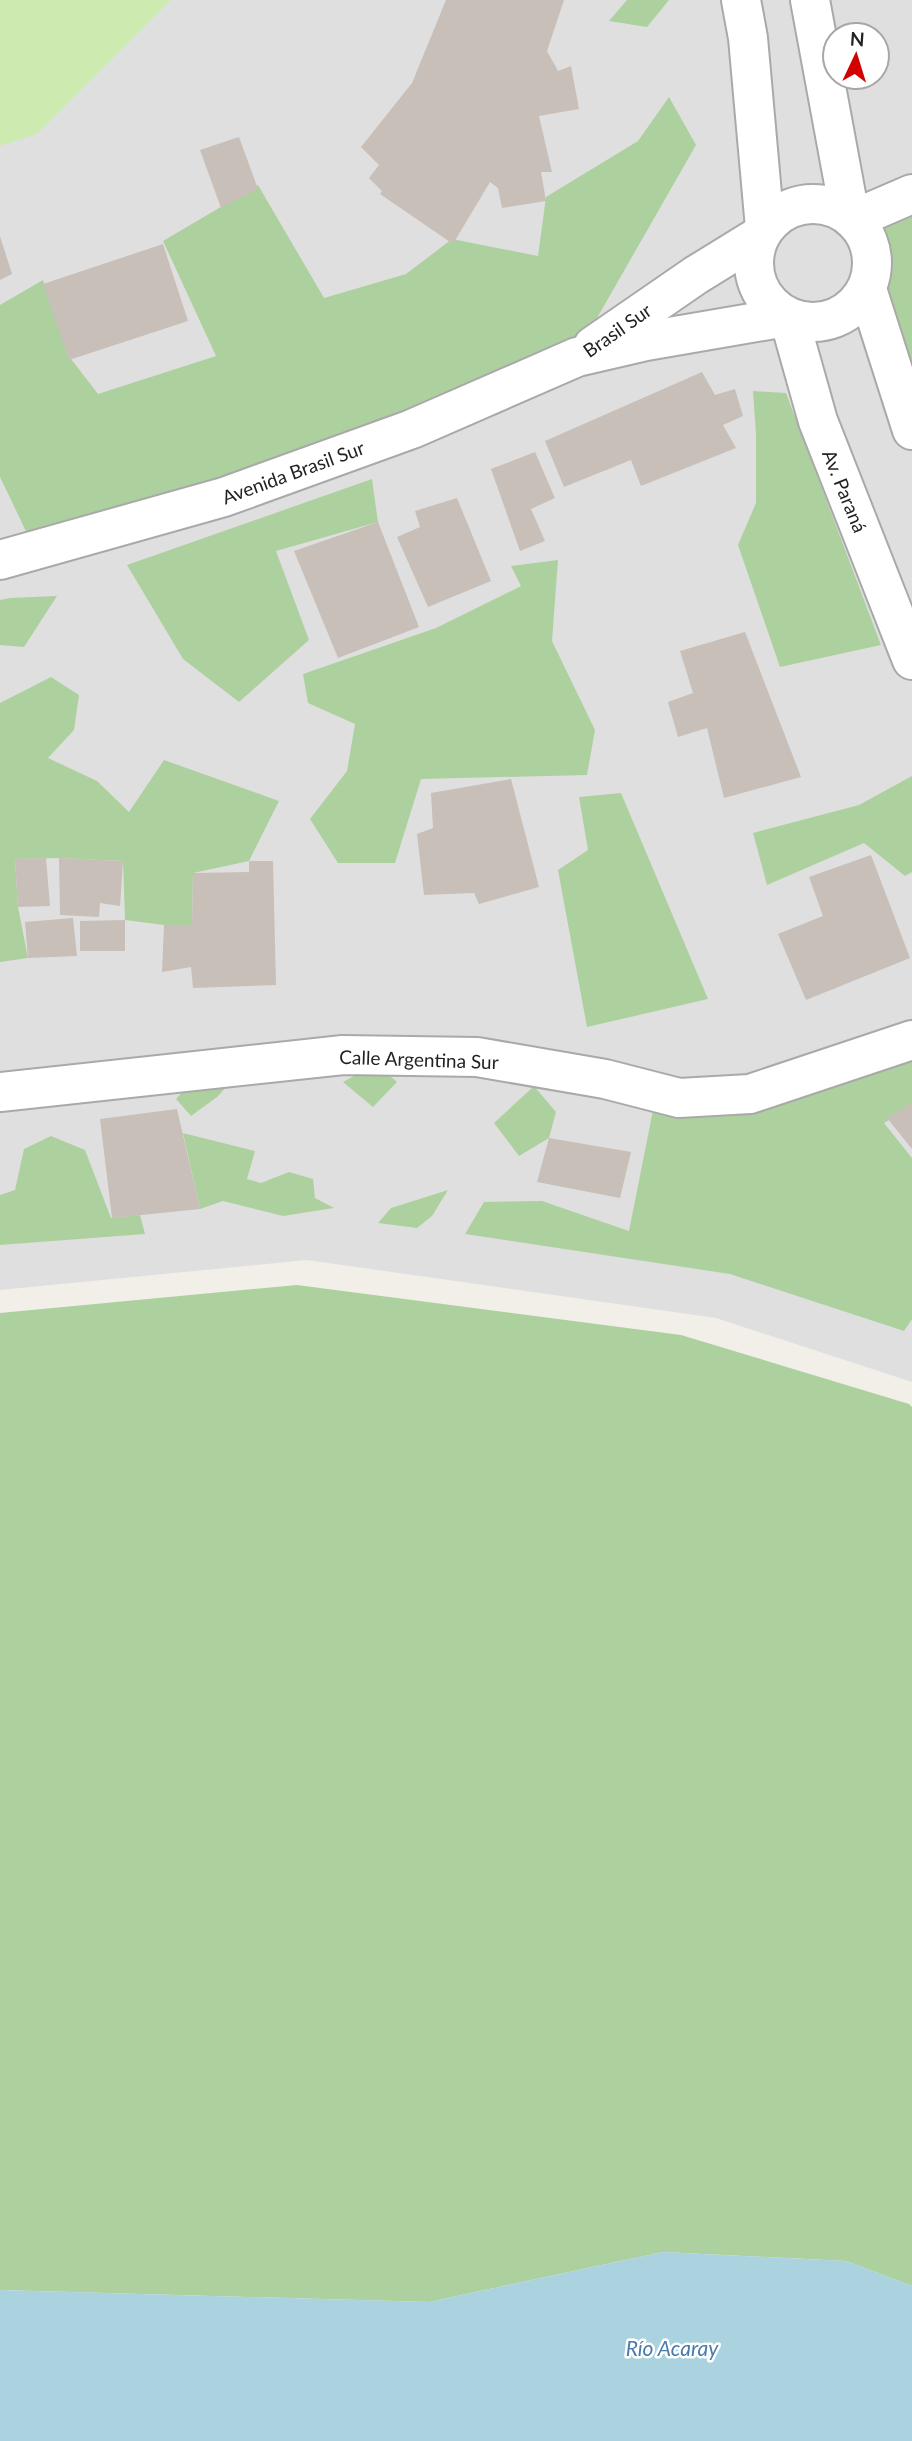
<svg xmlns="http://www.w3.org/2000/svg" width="912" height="2441" viewBox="0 0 912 2441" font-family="Lato,sans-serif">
  <rect width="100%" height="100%" fill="#f2efe9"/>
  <!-- residential -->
  <path fill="#e0dfdf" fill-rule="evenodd" d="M0 0H912V1382L716 1318 307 1260 0 1290ZM835 35H877V77H835Z"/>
  <!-- grass -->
  <path fill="#cdebb0" d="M0 0H171L37 134 0 146Z"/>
  <!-- forest -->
  <g fill="#add19e">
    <path d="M627 0H669L647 27 609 21Z"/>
    <path d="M669 97 696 145 577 353 33 546 0 477V305L43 280 68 355 98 394 216 356 163 241 258 185 324 298 406 274 452 239 538 256 546 197 638 141Z"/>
    <path d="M912 212V379L873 229Z"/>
    <path d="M753 391 786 393 881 645 780 667 738 545 756 503V435Z"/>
    <path d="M372 479 378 522 276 551 309 640 239 702 183 659 127 565Z"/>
    <path d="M558 560 552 641 595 730 587 775 421 779 395 863H338L310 819 347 771 355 724 308 703 303 674 436 628 521 586 511 566Z"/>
    <path d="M57 596 24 647 0 645V600L10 598Z"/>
    <path d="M51 677 79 695 74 730 48 758 97 781 129 812 164 760 279 801 249 861 193 873 192 925H164L125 920 123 861 59 858 15 859 18 907 28 958 0 962V703Z"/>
    <path d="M912 776V872L905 876 864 843 767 885 753 833 859 805Z"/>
    <path d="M621 793 708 999 587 1027 558 870 588 850 579 797Z"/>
    <path d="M912 1039V1106L884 1123 912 1158V1319L904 1331 730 1274 465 1234 484 1202 542 1201 629 1231 656 1095Z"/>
    <path d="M213 1059 232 1081 217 1097 191 1116 176 1099Z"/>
    <path d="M376 1064 397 1082 373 1107 343 1082Z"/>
    <path d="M534 1086 556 1112 549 1138 519 1156 494 1123Z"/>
    <path d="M183 1133 255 1151 247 1179 261 1183 289 1172 313 1179 315 1198 334 1208 283 1216 223 1201 200 1209Z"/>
    <path d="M51 1136 85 1150 111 1218 140 1215 145 1234 0 1245V1195L15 1190 24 1149Z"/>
    <path d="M448 1190 432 1216 417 1228 378 1223 391 1208Z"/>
    <path d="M297 1285 681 1335 909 1404 912 1407V2286L846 2261 663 2252 429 2302 0 2290V1313Z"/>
  </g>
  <!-- water -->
  <path fill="#aad3df" d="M663 2252 846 2261 912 2286V2441H0V2290L429 2302Z"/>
  <!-- building -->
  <g fill="#c7bfb8">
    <path d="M446 0H564L547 51 558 71 571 66 579 109 539 116 552 172H541L546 201 502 208 498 188 490 182 453 244 380 194 382 191 369 178 379 165 361 147 412 83Z"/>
    <path d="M239 137 258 189 221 208 200 150Z"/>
    <path d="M0 236 12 274 0 280Z"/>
    <path d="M163 244 188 321 69 360 43 284Z"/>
    <path d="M702 372 715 395 735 389 743 416 723 425 736 448 641 486 631 460 564 487 545 441Z"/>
    <path d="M535 452 555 498 531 509 545 541 520 551 491 469Z"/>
    <path d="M457 498 491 581 428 607 397 537 420 527 415 511Z"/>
    <path d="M378 522 419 627 338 658 294 551Z"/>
    <path d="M745 632 801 777 724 798 707 728 678 737 668 702 693 693 680 651Z"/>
    <path d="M511 779 539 887 479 904 474 893 424 895 417 834 433 828 431 793Z"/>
    <path d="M871 855 910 958 806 1000 778 934 823 916 809 877Z"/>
    <path d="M46 858 50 906 18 907 15 859Z"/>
    <path d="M59 858 123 861 120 906 100 903 99 917 60 915Z"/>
    <path d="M249 861H273L276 985 193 988 191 967 162 972 164 925H192L193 873 249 872Z"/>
    <path d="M73 918 77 956 28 958 25 922Z"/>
    <path d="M125 920V951H80V921Z"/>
    <path d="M912 1103V1149L887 1118Z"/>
    <path d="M177 1109 200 1209 112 1218 100 1119Z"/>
    <path d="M549 1138 631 1152 620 1198 537 1182Z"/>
  </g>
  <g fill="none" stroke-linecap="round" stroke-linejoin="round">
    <defs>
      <g id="minor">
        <path d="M854 219 912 194"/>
        <path d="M867 289 912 430"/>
        <path d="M789 318 818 421 912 660"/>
        <path d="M593 346 696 275 761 235"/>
        <path d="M0 560 224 497 412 429 577 357 646 341 786 317"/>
        <path d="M0 1092 343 1055 477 1057 605 1079 679 1098 750 1094 912 1040"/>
      </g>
      <g id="tertiary">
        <path d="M741 0 748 38 765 228"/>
        <path d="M810 0 850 216"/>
        <circle cx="813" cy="263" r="59"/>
      </g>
    </defs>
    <!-- minor casing -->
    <use href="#minor" stroke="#a9a9a9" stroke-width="42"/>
    <!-- tertiary casing -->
    <use href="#tertiary" stroke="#a9a9a9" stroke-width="42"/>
    <!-- minor -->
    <use href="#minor" stroke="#fff" stroke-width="38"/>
    <!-- tertiary -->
    <use href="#tertiary" stroke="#fff" stroke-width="38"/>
  </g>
  <g text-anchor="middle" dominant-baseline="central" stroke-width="5" stroke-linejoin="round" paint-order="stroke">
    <!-- street labels -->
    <g font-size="19" fill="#222" stroke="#fff">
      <text transform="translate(617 330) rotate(-35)">Brasil Sur</text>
      <text transform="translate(293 472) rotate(-20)">Avenida Brasil Sur</text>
      <text transform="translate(845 491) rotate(68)">Av. Paraná</text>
      <text transform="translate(419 1059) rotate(2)">Calle Argentina Sur</text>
    </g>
    <!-- water labels -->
    <g font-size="21" font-style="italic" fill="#4a7aab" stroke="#fff">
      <text x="672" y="2347">Río Acaray</text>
    </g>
  </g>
  <!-- north arrow -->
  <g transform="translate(856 56) rotate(4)"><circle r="33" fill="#ffffff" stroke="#a7a7a7" stroke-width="2"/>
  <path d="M0-5L12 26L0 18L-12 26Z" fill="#d40000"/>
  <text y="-10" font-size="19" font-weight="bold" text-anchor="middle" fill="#222222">N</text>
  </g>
</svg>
